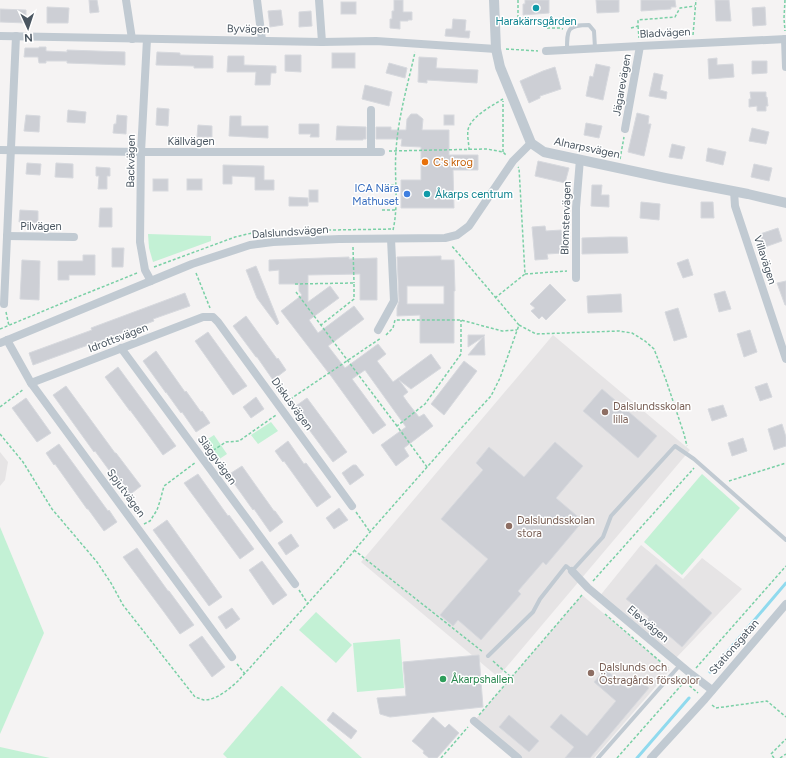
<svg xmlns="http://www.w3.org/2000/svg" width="786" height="758" viewBox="0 0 786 758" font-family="Figtree,sans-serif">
  <rect width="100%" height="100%" fill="#f5f3f3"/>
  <!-- education -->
  <g fill="#e6e4e5">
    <path d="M553 335 690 450 498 677 361 562Z"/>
    <path d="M0 452 8 462 5 480 0 486Z"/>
    <path d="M641 545 683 579 702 558 742 589 674 660 599 597Z"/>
    <path d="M582 595 670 670 594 758H518L474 721Z"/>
  </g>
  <!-- green -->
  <g fill="#c3f1d5">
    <path d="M148 234 211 236V241L153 262 149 248Z"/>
    <path d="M271 422 278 431 258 444 251 435Z"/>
    <path d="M214 435 227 454 215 462 202 443Z"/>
    <path d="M702 474 740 508 682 575 644 542Z"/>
    <path d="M0 527 44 633 0 734Z"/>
    <path d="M316 612 352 645 336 663 299 630Z"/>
    <path d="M400 639 404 688 357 692 353 643Z"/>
    <path d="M281 686H282L362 758H227L223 754Z"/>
    <path d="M0 747 50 758H0Z"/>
  </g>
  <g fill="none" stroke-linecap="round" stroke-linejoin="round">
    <!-- stream -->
    <g stroke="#90daee" stroke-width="3">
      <path d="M710 672 786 583"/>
      <path d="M637 758 689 698"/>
    </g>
  </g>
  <!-- building -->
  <g fill="#cdcfd5" stroke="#d7d9de" fill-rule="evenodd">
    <path d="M89 0H97L99 12 90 13Z"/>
    <path d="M394 0H403V12H412V20H408V21H400V29L390 28V19H392V11H394Z"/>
    <path d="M525 0H549V13L523 15V4H525Z"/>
    <path d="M596 0H619V12L597 13Z"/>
    <path d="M641 0H675L676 7H671V9L641 11Z"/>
    <path d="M715 0H729L731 21H716Z"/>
    <rect x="341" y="2" width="15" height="12"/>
    <path d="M47 7 69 8 68 23H47Z"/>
    <path d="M765 7 766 25 753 26 752 8Z"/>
    <path d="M0 9 26 10V23L0 22Z"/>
    <path d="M281 10 283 25 270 27 268 11Z"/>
    <path d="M311 11 312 26 299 27V12Z"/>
    <path d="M453 19 466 20 465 31H470L469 38 445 36 446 29H452Z"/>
    <path d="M39 47H46V51L67 52V50L125 52V65L67 63V61H46V63H39L38 57H24L25 48H39Z"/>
    <path d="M157 52 180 53V55L213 56V68H194V66L156 65Z"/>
    <rect x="332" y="53" width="23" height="15"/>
    <path d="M285 55H301V72L285 71Z"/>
    <path d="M228 56H244V65L276 66V73H271L270 85H255L256 72H227Z"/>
    <path d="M419 57 437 58 436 68 478 70 477 83 427 80V83L418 82Z"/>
    <path d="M717 58V65L733 64 734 77 709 79 708 59Z"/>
    <path d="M752 61H767V73L752 74Z"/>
    <path d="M389 63 407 68 405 78 386 73Z"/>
    <path d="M596 64 610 67 603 100 586 96 590 76 593 77Z"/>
    <path d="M555 67 561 89 540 96V98L529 103 520 81 543 71Z"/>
    <path d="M654 73 663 75 660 90 667 92 666 99 649 96Z"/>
    <path d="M365 85 392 92 389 106 362 99Z"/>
    <path d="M750 92H766V97H767L768 106H766V111H757V106L749 107V99H751Z"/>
    <path d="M157 108 169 109 168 126 156 125Z"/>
    <path d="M68 110 86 112 85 123 67 122Z"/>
    <path d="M637 113 649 116 648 124H651L644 156 628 152Z"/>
    <path d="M411 114H417L423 119 422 130H449V155H478V170H453L454 208H401V180H421V147L401 146 402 139H376V127H391V130H406L407 119Z"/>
    <path d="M26 115 40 116 39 132 24 131Z"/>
    <path d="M117 115 127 116 126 134 113 133 114 124H116Z"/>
    <rect x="444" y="115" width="10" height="10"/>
    <path d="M230 116H241V126H268V138L229 136Z"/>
    <path d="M586 123 602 126 599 138 584 135Z"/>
    <path d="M299 124H319V137H310L311 134H299Z"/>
    <path d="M198 125 212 126V137H197Z"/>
    <path d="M337 126 366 127V139H363V140H336Z"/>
    <path d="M752 128 769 132 766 144 749 141Z"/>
    <path d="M672 144 685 147 682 159 669 157Z"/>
    <path d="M708 148 726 152 723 165 706 161Z"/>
    <path d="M538 161 569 168 565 183 535 176Z"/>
    <path d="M27 163 41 164 40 175 26 174Z"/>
    <path d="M56 163 73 164V178L55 177Z"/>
    <path d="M754 164 772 168 769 181 751 177Z"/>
    <path d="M223 165 264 166V180H274V190H255V177L232 176V184H223Z"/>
    <path d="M96 167 110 168V176H107V189H98L99 176H96Z"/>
    <rect x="153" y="179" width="15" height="12"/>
    <rect x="187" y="179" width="15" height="11"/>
    <path d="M592 185H602L601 195H609V207L591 206Z"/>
    <rect x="309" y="190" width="9" height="12"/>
    <path d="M289 197 308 198V206H289Z"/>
    <path d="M641 202 660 204 659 220 640 218Z"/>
    <path d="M701 202H713L714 218H701Z"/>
    <path d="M100 208H112V227H99Z"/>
    <path d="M20 210 38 211V223L19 222Z"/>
    <path d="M545 226 546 231 561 230 563 253 547 254 548 259 535 260 532 227Z"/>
    <path d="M778 228 782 241 765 247 760 234Z"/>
    <path d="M610 237H627L628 253 582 254V238Z"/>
    <path d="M112 248H124L123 267H112Z"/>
    <path d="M83 255H95V275H69V280H58V261H83Z"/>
    <path d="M441 256V260H454L455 291H454V343H420V315L397 316V308L399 301 397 257ZM407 286H444V304H407Z"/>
    <path d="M349 257V259L377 258V300H360V274L308 275V302L330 286 339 298 309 320 318 333 354 306 364 319 328 346 345 368 378 344 386 354 377 361 393 382 431 354 441 368 411 389 399 380 408 392 403 396 408 403 419 417 424 414 433 426 404 448 409 456 396 466 381 445 406 427 365 370 352 379 386 425 373 434 331 376 281 311 302 295 299 291V284H279V270L269 271V260Z"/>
    <path d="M688 259 693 275 683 278 677 263Z"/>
    <path d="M22 260 40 261 39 300 20 299Z"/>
    <path d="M256 266 279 323 277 325 257 298 246 270Z"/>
    <path d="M786 281V305H785L777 283Z"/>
    <path d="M550 284 566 300 546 320 542 316 539 319 531 311 535 308 530 304Z"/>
    <path d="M725 291 731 309 719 312 714 294Z"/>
    <path d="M185 293 190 306 153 319 154 321 33 365 29 353 92 330 91 328Z"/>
    <path d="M621 294 622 312 588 313 587 296Z"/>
    <path d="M678 308 687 337 674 341 665 312Z"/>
    <path d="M246 316 277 359 278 358 286 370 273 380 257 357H256L233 326Z"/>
    <path d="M750 330 757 352 744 357 737 334Z"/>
    <path d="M208 332 247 386 233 395 195 341Z"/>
    <path d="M468 335H485L484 336 485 355H468L483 337 468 347Z"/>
    <path d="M156 351 185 392 186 391 201 412 202 411 210 423 196 432 182 412 181 413 166 392V393L143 361Z"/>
    <path d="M464 361 477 371 444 415 431 404Z"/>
    <path d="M118 367 176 446 163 455 147 433 130 410V411L105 377Z"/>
    <path d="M767 383 772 397 760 401 755 387Z"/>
    <path d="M66 386 115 453H116L141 486 128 496 95 451 94 452 53 395Z"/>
    <path d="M602 389 657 436 638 458 583 411Z"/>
    <path d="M256 397 264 409 251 418 243 407Z"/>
    <path d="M26 398 51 433 37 442 12 408Z"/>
    <path d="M307 398 347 452 333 462 293 408Z"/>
    <path d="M723 405 727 416 712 421 708 409Z"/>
    <path d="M782 424 786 437V446L774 450 768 429Z"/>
    <path d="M743 438 747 451 732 456 728 443Z"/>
    <path d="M288 441 304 464 306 463 331 497 317 507 284 461 283 462 275 451Z"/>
    <path d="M555 442 583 466 556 498 583 521 546 565 543 562 518 591 521 594 481 640 458 620 453 626 440 615 488 559 441 519 483 470 476 463 489 447 524 477Z"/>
    <path d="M59 444 108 511 109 510 117 522 104 531 88 509H87L55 464 54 465 46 453Z"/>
    <path d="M353 465H356L364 475 350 485 342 473Z"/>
    <path d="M242 466 274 511H275L283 522 270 532 254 509 253 510 228 475Z"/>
    <path d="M198 474 228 516 229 515 254 549 240 559 184 483Z"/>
    <path d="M339 508 348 520 334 529 326 518Z"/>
    <path d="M167 520 222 597 209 606 153 530Z"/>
    <path d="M291 534 299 546 286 555 278 543Z"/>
    <path d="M137 548 168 591H169L194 625 180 634 164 612 123 557Z"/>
    <path d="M262 561 287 595 273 605 249 570Z"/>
    <path d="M656 564 712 613 682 647 660 628 659 630 646 620 649 617 626 599Z"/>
    <path d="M232 608 240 619 226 629 218 617Z"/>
    <path d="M202 636 225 667 212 677 189 645Z"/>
    <path d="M479 655 483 707 390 717 380 714 377 698 406 696 403 662Z"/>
    <path d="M605 669 628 689 637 678 649 688 590 758H565L574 747 550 727 561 714 587 736 616 701 594 682Z"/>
    <path d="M333 712 357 731 351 739 327 720Z"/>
    <path d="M509 715 539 741 529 752 499 727Z"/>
    <path d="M433 717 445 728 449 724 459 733 437 758H429L423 753 424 751 412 741Z"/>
  </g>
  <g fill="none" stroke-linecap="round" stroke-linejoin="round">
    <!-- path -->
    <g stroke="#7ad0a6" stroke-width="1.5" stroke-dasharray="3 2" stroke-linecap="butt">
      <path d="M518 0V17"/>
      <path d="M785 0 784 18 785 31"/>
      <path d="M638 26 639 38"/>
      <path d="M547 28H560L563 29"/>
      <path d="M631 28 638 26V20L675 17 680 8 695 6"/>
      <path d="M693 35 696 0"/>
      <path d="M506 49 538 51"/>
      <path d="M469 150C469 144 467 136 468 130 470 117 493 105 503 99"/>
      <path d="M389 151 487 149 503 152 507 156"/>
      <path d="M503 152V101"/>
      <path d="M620 159 624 137"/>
      <path d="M381 185H396"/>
      <path d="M382 210H396"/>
      <path d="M393 230C399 204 394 177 396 151 398 117 408 84 415 52"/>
      <path d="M353 247 354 283"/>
      <path d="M154 267 235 237 252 233 272 231 394 229"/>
      <path d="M196 273 210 308"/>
      <path d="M525 274 567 271"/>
      <path d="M295 284 354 283V299L321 325"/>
      <path d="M296 292 397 426"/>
      <path d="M495 298 525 274 519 168 518 167"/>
      <path d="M6 312 9 326"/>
      <path d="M519 325 536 334 619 331 632 333 645 341 654 349 666 380 684 434 687 446"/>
      <path d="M0 329 65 302 137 273"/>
      <path d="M386 335 393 328 395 320H461L502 331 517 330"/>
      <path d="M286 402 381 338"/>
      <path d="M0 407 24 389"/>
      <path d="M0 434 23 462 52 509 97 562 111 583 123 605 195 697C198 698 201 699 204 700 217 700 229 689 238 681L336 572 370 532 464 425 491 396 500 378 519 325 452 246"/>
      <path d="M209 453 226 442 239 441 276 415"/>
      <path d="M427 467 397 426 425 404 461 354V320"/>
      <path d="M729 481 786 463"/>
      <path d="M356 512 370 532"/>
      <path d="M144 524 150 521 157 510 160 501 164 486 196 462"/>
      <path d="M354 550 483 652"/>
      <path d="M593 581 694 468"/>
      <path d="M299 590 308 604"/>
      <path d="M605 614 669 669"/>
      <path d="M493 661 511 677"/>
      <path d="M237 664 245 674"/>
      <path d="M696 668 786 566"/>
      <path d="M678 676 698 693"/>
      <path d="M712 705 716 708 767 701 786 717"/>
      <path d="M479 715 582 595"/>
      <path d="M441 758 468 727"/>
      <path d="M617 758 686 680"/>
      <path d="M774 758 771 754 786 739"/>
      <path d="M780 758 786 754"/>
    </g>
    <!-- service -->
    <g stroke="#c1cad2" stroke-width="4">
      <path d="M567 50C567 29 567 25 589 25L594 31 595 48"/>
      <path d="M488 656 533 612 540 599 566 566 572 571 603 537 611 516 675 446 694 459 786 540"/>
      <path d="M598 758 680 665"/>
    </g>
    <!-- minor -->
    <g stroke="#c1cad2" stroke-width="8">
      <path d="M126 0 132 39"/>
      <path d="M257 0 262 40"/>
      <path d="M319 0 322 42"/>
      <path d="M0 36 322 42 376 41 496 49"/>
      <path d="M147 39 141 152 140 242 145 270 151 281"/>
      <path d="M785 39 786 67"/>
      <path d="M546 51 640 46 786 39"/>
      <path d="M371 110V151"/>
      <path d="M625 129 640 46"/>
      <path d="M0 150 141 152H381"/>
      <path d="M734 191 735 206 786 359"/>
      <path d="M7 236 74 237"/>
      <path d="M576 278V208L580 159"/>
      <path d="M4 304 16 36"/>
      <path d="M378 330 394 301 391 239"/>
      <path d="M7 340 31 383 232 657"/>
      <path d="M0 343 192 264 250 245 273 242 339 239 445 238 457 235 469 226 513 161 531 143"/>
      <path d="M121 348 295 584"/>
      <path d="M31 383 203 317H213L218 322 352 506"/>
      <path d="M572 571 588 588 691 674 712 690"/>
      <path d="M474 721 518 758"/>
      <path d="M651 758 705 699 786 604"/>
    </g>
    <!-- tertiary -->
    <path stroke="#c1cad2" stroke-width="10" d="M494 0 496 49 500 67 531 143 544 152 665 178 748 194 786 203"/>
  </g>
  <!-- markers -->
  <g fill="#0f9aa8" stroke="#fff" stroke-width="1.5">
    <circle cx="536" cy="8" r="4"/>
    <circle cx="427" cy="194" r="4"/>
  </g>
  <circle fill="#e8710a" stroke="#fff" stroke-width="1.5" cx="425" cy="162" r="4"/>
  <circle fill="#3f7fe0" stroke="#fff" stroke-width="1.5" cx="407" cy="194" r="4"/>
  <g fill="#8d6e63" stroke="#fff" stroke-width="1.5">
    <circle cx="605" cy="412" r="4"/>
    <circle cx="509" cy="526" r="4"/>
    <circle cx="591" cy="673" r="4"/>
  </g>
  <circle fill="#2e9e5b" stroke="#fff" stroke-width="1.5" cx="443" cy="679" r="4"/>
  <g text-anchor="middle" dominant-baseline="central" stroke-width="3" stroke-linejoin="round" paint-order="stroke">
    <!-- culture labels -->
    <g font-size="11" fill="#0d838f" stroke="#fff">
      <text x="536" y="21">Harakärrsgården</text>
      <text x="435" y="194" text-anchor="start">Åkarps centrum</text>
    </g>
    <!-- street labels -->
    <g font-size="11" fill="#4a5661" stroke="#fff">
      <text transform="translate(248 29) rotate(1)">Byvägen</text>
      <text transform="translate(665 33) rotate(-3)">Bladvägen</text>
      <text transform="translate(622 85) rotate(-80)">Jägarevägen</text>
      <text x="191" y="141">Källvägen</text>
      <text transform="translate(587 148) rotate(12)">Alnarpsvägen</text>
      <text transform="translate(131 161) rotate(-89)">Backvägen</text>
      <text transform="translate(566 218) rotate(-88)">Blomstervägen</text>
      <text x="41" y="226">Pilvägen</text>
      <text transform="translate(290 232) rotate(-4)">Dalslundsvägen</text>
      <text transform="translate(765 260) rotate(72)">Villavägen</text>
      <text transform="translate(118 338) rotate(-21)">Idrottsvägen</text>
      <text transform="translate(292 404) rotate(54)">Diskusvägen</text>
      <text transform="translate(217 460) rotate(54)">Släggvägen</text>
      <text transform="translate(126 493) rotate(54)">Spjutvägen</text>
      <text transform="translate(648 624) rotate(40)">Elevvägen</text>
      <text transform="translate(734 647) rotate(-49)">Stationsgatan</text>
    </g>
    <!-- food labels -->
    <g font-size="11" fill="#c56008" stroke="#fff" text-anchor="start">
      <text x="433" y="162">C's krog</text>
    </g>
    <!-- shop labels -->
    <g font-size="11" fill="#366cbe" stroke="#fff" text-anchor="end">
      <text x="399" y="188">ICA Nära<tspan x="399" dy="13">Mathuset</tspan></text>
    </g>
    <!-- education labels -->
    <g font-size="11" fill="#785e54" stroke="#fff" text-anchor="start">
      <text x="613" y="406">Dalslundsskolan<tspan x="613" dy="13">lilla</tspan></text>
      <text x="517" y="520">Dalslundsskolan<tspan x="517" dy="13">stora</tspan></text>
      <text x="599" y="667">Dalslunds och<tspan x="599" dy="13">Östragårds förskolor</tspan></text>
    </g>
    <!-- leisure labels -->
    <g font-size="11" fill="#27864d" stroke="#fff" text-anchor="start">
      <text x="451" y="679">Åkarpshallen</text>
    </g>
  </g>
  <!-- north arrow -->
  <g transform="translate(28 28) rotate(177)" stroke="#ffffff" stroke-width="3" paint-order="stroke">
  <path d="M0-3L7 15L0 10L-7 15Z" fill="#4a5661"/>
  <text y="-6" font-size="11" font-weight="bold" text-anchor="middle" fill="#4a5661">N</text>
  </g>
</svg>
